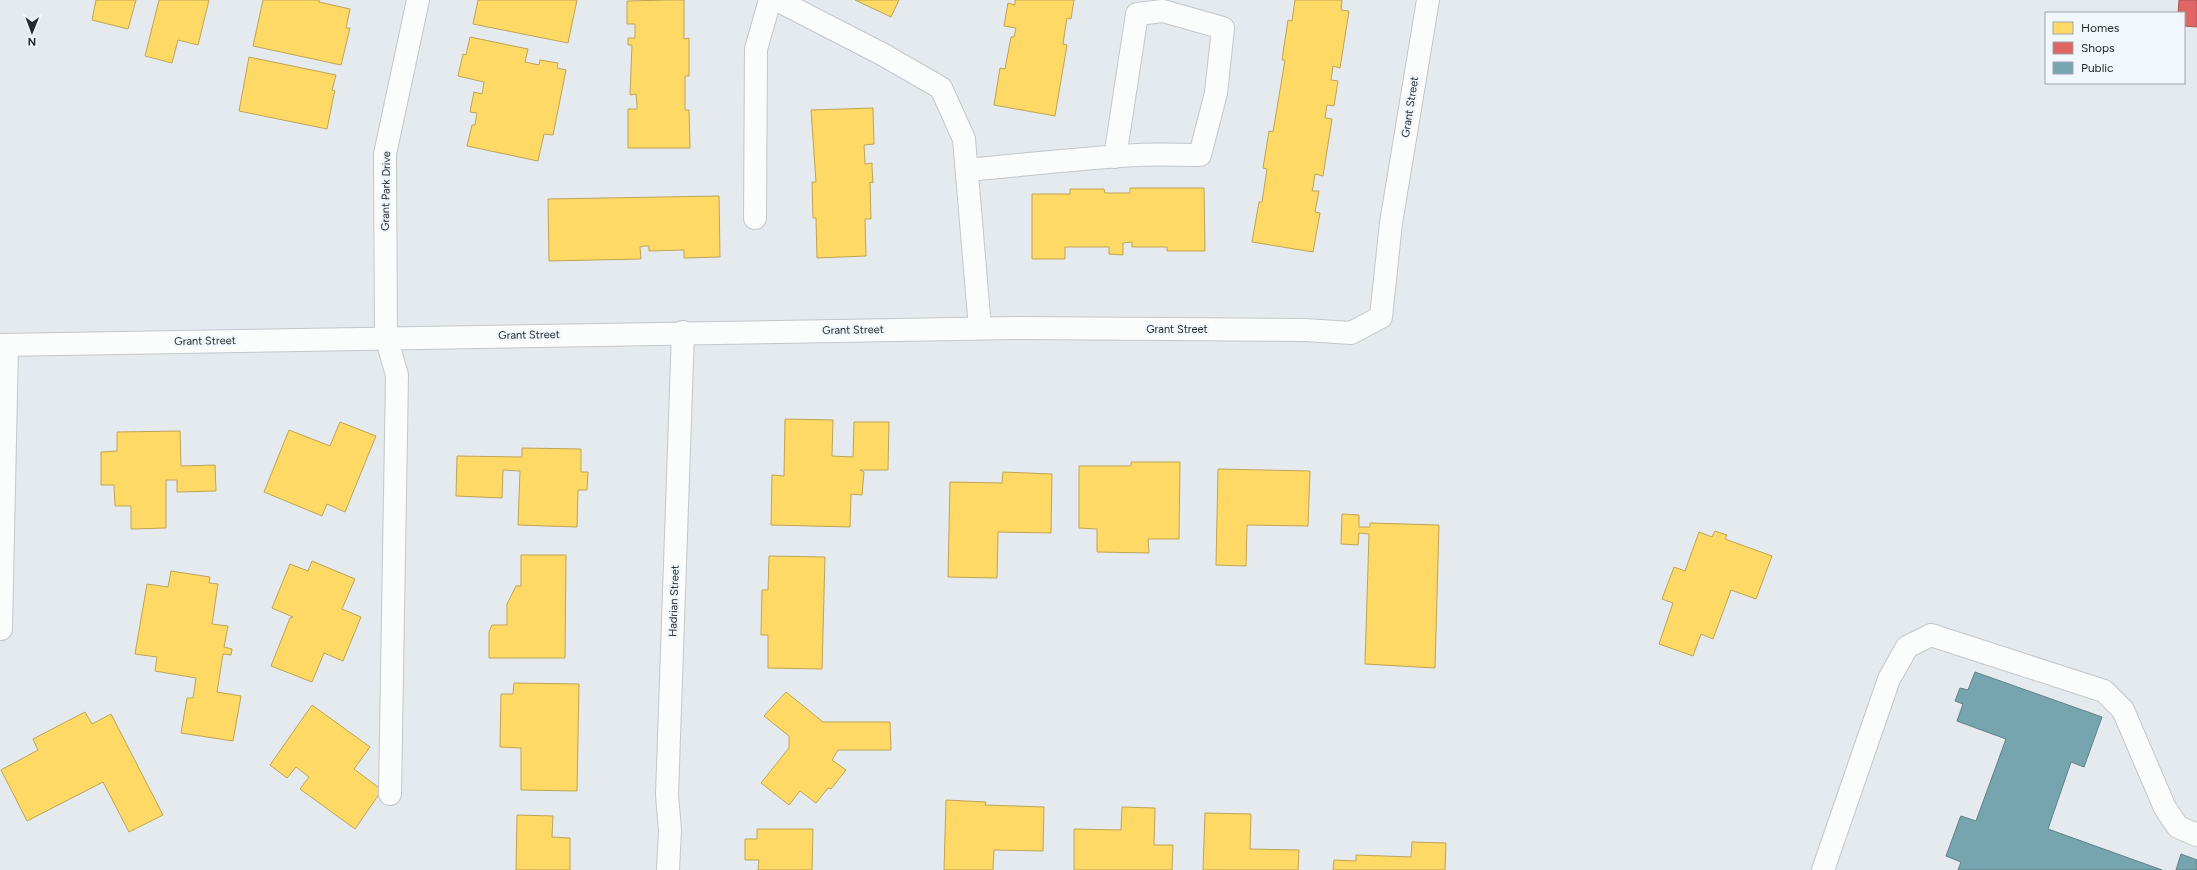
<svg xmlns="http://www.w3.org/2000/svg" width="2197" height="870" viewBox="0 0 2197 870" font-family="Figtree,sans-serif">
  <rect width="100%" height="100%" fill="#e5eaee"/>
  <!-- homes -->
  <g fill="#ffd966" stroke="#bea455">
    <path d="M96 0H136L128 29 92 20Z"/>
    <path d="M159 0H209L198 45 178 40 172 63 145 56Z"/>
    <path d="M263 0H319V2L350 9 346 28H350L341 65 253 46Z"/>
    <path d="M478 0H577L568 43 473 24Z"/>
    <path d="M668 0H684V39L689 38V76H685V110H689L690 148H628V109H637V105L636 94 630 95 632 45H628V38H635V24H627V1Z"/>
    <path d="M855 0H899L891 17Z"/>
    <path d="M1015 0H1074L1071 19 1067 18 1066 24 1063 44 1067 45 1055 116 994 105 1000 68 1005 69 1011 37H1014L1016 28 1004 26 1008 3 1015 5Z"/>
    <path d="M1295 0H1342L1341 10 1349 11 1340 68 1333 66 1331 80 1338 81 1334 106 1327 105 1325 118 1332 119 1323 176 1315 174 1313 187 1312 191H1319L1315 212 1320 213 1313 252 1252 242 1259 202H1262L1267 169 1263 168 1269 131 1273 132 1285 60H1282L1288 20 1292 21Z"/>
    <path d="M470 37 528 49 525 62 539 65 540 60 558 63 557 68 566 70 553 135 544 134 538 161 467 146 472 125H475L477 113 470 112 474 92 482 94 484 82 458 76 463 54 466 55Z"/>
    <path d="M249 57 336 75 332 90 335 91 334 94 327 129 239 111Z"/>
    <path d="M873 108 874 144 864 145 865 164 872 163V167L873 183 870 182 871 219H865L866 256 817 258 816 218H813L812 182H816L811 110Z"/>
    <path d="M1130 188H1204L1205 251H1167V247H1132V242L1123 243V255L1109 254V247H1065V259H1032V194H1070V189H1104L1105 193H1130Z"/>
    <path d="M719 196 720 257 684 258V250L649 251V246H645L640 247 641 259 549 261 548 199Z"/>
    <path d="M785 419 833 420 832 456 853 457 854 422H889L888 470H860L864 472 862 495 851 494 850 527 771 525 772 475 784 476Z"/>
    <path d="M340 422 376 436 345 512 327 504 322 516 264 492 289 430 330 446Z"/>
    <path d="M180 431 181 466 215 465 216 491 177 492V480H166V528L131 529V506H115L114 485H101V452L117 451V432Z"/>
    <path d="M522 448 581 449V472H588L587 490H578L577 527 518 525 520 471 503 470 502 498 456 496 457 456 522 457Z"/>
    <path d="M1131 462H1180L1179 539H1148L1149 553 1097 552V529L1079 528V466H1131Z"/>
    <path d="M1218 469 1310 471 1308 526 1247 525 1246 566 1216 565Z"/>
    <path d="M1003 472 1052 474 1051 533 998 532 997 578 948 577 950 482 1002 483Z"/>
    <path d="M1342 514 1359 515V527H1370V523L1439 525 1435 668 1365 664 1369 534 1359 533 1358 545 1341 544Z"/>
    <path d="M1715 531 1727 535 1725 539 1772 556 1756 599 1731 590 1713 639 1701 634 1693 656 1659 644 1673 603 1662 599 1674 567 1685 571 1699 532 1712 537Z"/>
    <path d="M521 555H566L565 658H489V632L492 625H507V604L516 586H521Z"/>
    <path d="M769 556 825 557 822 669 768 668V635H761L762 590H768Z"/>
    <path d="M312 561 355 579 342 609 361 617 343 661 324 653 312 682 271 666 290 618 293 617 272 608 290 564 308 571Z"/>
    <path d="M171 571 210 577 209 583 218 584 212 624 228 626 224 647 232 649 231 655 223 654 217 692 241 696 233 741 181 733 187 698H193L196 678 155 671 157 657 135 654 147 584 168 587Z"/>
    <path d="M514 683 579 684 577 791 521 790V748L500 747 501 694H513Z"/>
    <path d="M786 692 823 722H890L891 750H838L832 760 846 770 831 789 828 788 816 803 800 791 789 805 761 783 789 748V736L764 716Z"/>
    <path d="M312 705 370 747 354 769 382 790 355 829 300 789 309 777 296 767 287 778 270 765Z"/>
    <path d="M85 712 92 724 111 714 163 815 129 832 103 782 27 821 1 770 38 750 33 739Z"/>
    <path d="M946 800 986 802 985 805 1044 807 1043 851 994 850 993 870H944Z"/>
    <path d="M1122 807 1155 808 1154 845H1173L1172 870H1074V829L1121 830Z"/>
    <path d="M1205 813 1251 814 1250 849 1299 850 1298 870H1203Z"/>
    <path d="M517 815 553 816 552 837 570 838V870H516Z"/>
    <path d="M757 829H813L812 870H758L759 860H745V839H757Z"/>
    <path d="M1412 842 1446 843 1445 870H1333L1334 860 1356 861V855L1411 857Z"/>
  </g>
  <!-- shops -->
  <path fill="#e06666" stroke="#a85455" d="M2179 0H2197V27L2184 26V13H2178Z"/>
  <!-- public -->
  <g fill="#76a5af" stroke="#5e8088">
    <path d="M1975 672 2102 717 2084 767 2071 762 2048 829 2162 870H1958L1961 862 1946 856 1960 818 1961 816 1976 821 2006 739 1957 721 1963 704 1955 701 1960 688 1968 690Z"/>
    <path d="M2181 854 2197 860V870H2176Z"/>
  </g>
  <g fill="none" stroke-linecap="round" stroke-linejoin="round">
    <defs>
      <g id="minor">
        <path d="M777 0 882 54 941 88 964 139 980 328"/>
        <path d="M967 170C1024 165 1081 158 1138 155 1159 154 1180 155 1200 155L1216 93 1223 28 1163 11 1137 14 1115 157"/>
        <path d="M755 218 756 49 770 0"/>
        <path d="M0 345 1017 328 1305 330 1351 333 1381 317 1391 223 1428 0"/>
        <path d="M1 629 7 345"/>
        <path d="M390 794 397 375 386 337 385 154 418 0"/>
        <path d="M668 870 670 830 667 795 683 332"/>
        <path d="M1823 870 1889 679 1907 647 1931 635 2104 691 2123 710 2165 808 2178 827 2197 835"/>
      </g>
    </defs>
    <!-- minor casing -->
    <use href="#minor" stroke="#c3c7ca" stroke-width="24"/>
    <!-- minor -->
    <use href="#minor" stroke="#fbfcfc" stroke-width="22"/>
  </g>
  <g text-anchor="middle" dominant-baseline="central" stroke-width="4" stroke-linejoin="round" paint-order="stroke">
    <!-- street labels -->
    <g font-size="11" fill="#272a2d" stroke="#f0f7fd">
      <text transform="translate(1410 107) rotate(-81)">Grant Street</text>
      <text transform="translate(386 191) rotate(-89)">Grant Park Drive</text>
      <text x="1177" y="329">Grant Street</text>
      <text transform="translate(853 330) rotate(-1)">Grant Street</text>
      <text transform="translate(529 335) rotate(-1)">Grant Street</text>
      <text transform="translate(205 341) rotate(-1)">Grant Street</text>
      <text transform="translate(674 601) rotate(-88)">Hadrian Street</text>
    </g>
  </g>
  <!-- legend -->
  <rect x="2045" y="12" width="140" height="72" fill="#f0f7fd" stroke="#a0a5aa"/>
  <rect x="2053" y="22" width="20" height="12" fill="#ffd966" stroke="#a0a5aa"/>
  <text x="2081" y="32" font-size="12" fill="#272a2d">Homes</text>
  <rect x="2053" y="42" width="20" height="12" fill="#e06666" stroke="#a0a5aa"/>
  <text x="2081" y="52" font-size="12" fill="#272a2d">Shops</text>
  <rect x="2053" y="62" width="20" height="12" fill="#76a5af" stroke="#a0a5aa"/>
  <text x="2081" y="72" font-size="12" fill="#272a2d">Public</text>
  <!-- north arrow -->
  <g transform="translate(32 32) rotate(181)" stroke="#f0f7fd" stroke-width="3" paint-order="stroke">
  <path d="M0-3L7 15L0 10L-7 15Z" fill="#272a2d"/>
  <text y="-6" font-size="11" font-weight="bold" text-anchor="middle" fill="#272a2d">N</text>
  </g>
</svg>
